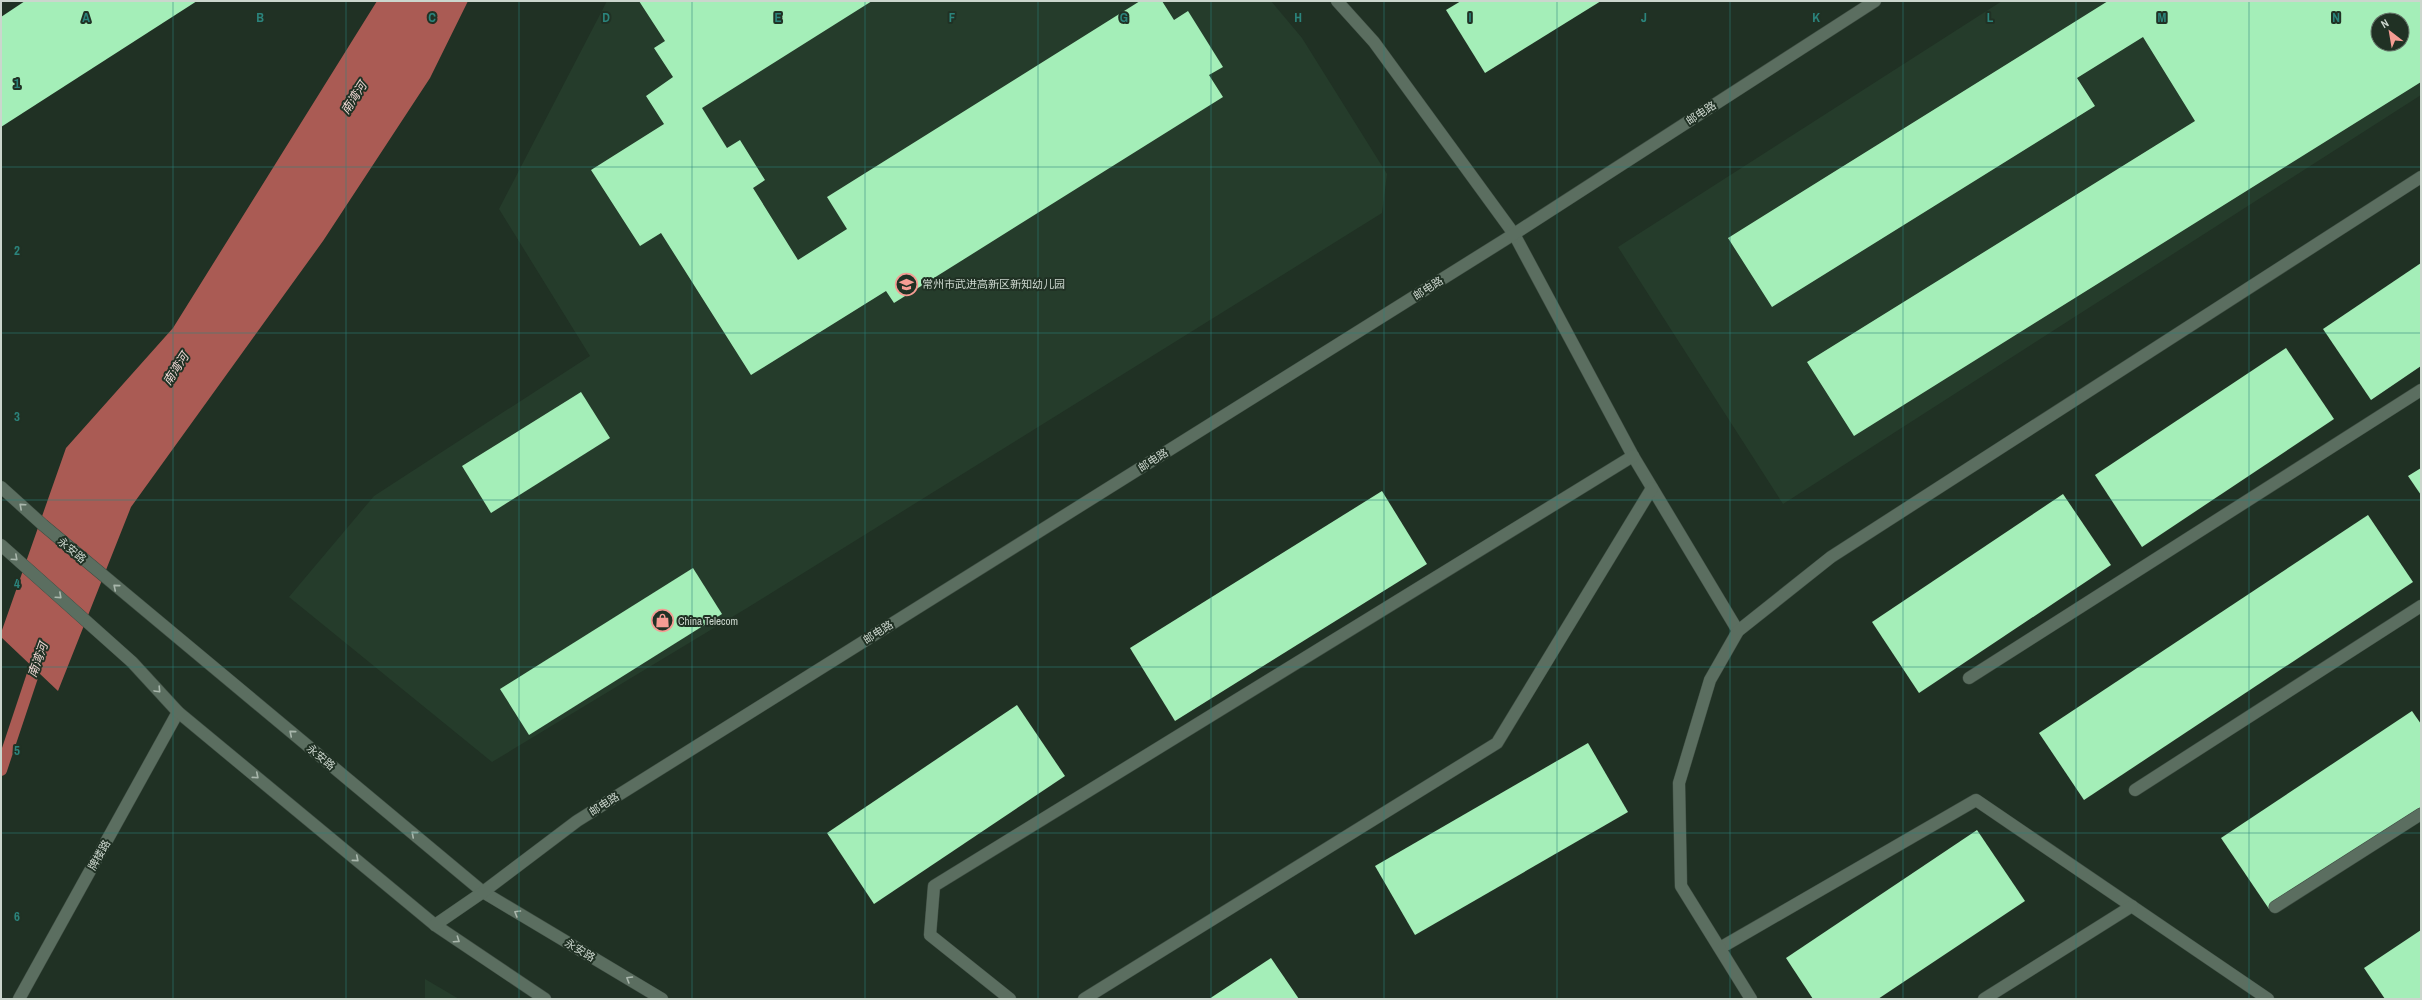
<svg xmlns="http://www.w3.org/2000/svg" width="2422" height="1000" viewBox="0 0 2422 1000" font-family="'Archivo Narrow','Noto Sans SC',sans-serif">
  <rect width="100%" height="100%" fill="#203124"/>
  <!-- built -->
  <g fill="#253c2b" fill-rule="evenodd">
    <path d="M607 1H1271L1302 38 1387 174 1382 213 747 608 492 762 289 597 374 496 590 356 499 209Z"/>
    <path d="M2002 1H2421V95L1783 504 1618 247ZM2378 20H2402V44H2378Z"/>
    <path d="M425 979 459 999H425Z"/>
  </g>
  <!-- water -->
  <path fill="#aa5b54" d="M377 1H468L430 78 323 241 131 507 58 691 1 637V633L66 448 173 328Z"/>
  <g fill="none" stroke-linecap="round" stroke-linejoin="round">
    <!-- stream -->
    <path stroke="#aa5b54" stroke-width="12" d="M1 770 40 653"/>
  </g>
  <!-- building -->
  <g fill="#a4eeb8" fill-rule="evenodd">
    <path d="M25 1H197L1 127V17Z"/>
    <path d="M639 1H872L702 108 727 148 740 140 765 180 753 188 798 260 847 229 827 197 1140 1H1162L1174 20 1188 11 1223 67 1209 75 1223 97 894 303 886 291 751 375 661 233 640 246 591 170 664 124 646 96 673 77 654 48 665 41Z"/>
    <path d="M1461 1H1601L1485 73 1446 10Z"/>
    <path d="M2108 1H2421V82L1854 436 1807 362 2195 121 2143 37 2077 78 2095 106 1772 307 1728 238ZM2378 20H2402V44H2378Z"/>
    <path d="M2421 263V366L2371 400 2323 329Z"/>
    <path d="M2286 348 2334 419 2142 547 2095 475Z"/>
    <path d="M581 392 610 438 491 513 462 466Z"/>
    <path d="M2421 468V495L2408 476Z"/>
    <path d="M1382 491 1427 564 1175 721 1130 648Z"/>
    <path d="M2063 494 2111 565 1919 693 1872 622Z"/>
    <path d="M2368 515 2413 582 2084 800 2039 733Z"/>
    <path d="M693 568 722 614 529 735 500 689Z"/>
    <path d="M1017 705 1065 776 874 904 827 833Z"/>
    <path d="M2412 711 2421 724V807L2269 909 2221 838Z"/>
    <path d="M1588 743 1628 812 1415 935 1375 866Z"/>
    <path d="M1977 830 2025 901 1878 999H1813L1786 958Z"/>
    <path d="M2421 930V999H2385L2364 968Z"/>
    <path d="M1271 958 1299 999H1209Z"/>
  </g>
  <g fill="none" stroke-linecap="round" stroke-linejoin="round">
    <defs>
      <g id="lane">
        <path d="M1514 234 1633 456 1738 631"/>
        <path d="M1969 678 2421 390"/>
        <path d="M2135 790 2421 606"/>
        <path d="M2275 907 2421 814"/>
        <path d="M1720 948 1976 800 2268 999"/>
        <path d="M1010 999 930 935 934 886 1633 456"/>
        <path d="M1084 999 1497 743 1652 488"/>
        <path d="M1751 999 1681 886 1679 783 1710 680 1738 631 1831 557 2421 177"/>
        <path d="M1984 999 2132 906"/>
      </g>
      <g id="street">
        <path d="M1337 1 1374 42 1514 234"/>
        <path d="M19 999 178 712"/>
      </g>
      <g id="secondary">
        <path d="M1 487 43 525 483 892 662 999"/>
        <path d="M1 545 132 662 178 712 435 925 545 999"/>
        <path d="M435 925 483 892 577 821 1514 234 1875 1"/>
      </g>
    </defs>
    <!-- lane casing -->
    <use href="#lane" stroke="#3f4e43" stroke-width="13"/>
    <!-- street casing -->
    <use href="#street" stroke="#3f4e43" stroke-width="13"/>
    <!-- secondary casing -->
    <use href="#secondary" stroke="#3f4e43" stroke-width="13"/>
    <!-- lane -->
    <use href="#lane" stroke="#5b6e60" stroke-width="12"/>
    <!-- street -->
    <use href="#street" stroke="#5b6e60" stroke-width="12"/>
    <!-- secondary -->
    <use href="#secondary" stroke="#5b6e60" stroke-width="12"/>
  </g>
  <!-- one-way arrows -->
  <defs><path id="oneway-chevron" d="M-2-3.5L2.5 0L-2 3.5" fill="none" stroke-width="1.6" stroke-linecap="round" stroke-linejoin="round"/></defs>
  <g stroke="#a9b7ac">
    <use href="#oneway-chevron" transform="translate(22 506) rotate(-138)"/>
    <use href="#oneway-chevron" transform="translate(15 558) rotate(42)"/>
    <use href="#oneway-chevron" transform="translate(116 587) rotate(-140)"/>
    <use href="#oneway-chevron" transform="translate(59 596) rotate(42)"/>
    <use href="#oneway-chevron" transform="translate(158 690) rotate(47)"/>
    <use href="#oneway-chevron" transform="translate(292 733) rotate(-140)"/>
    <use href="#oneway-chevron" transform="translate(256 776) rotate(40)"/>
    <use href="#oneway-chevron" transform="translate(414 834) rotate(-140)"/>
    <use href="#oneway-chevron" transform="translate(356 859) rotate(40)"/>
    <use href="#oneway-chevron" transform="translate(517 913) rotate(-149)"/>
    <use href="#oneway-chevron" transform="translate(457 940) rotate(34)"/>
    <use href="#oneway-chevron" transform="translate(629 979) rotate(-149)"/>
  </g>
  <!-- grid -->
  <path fill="none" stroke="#2b847c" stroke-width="1" stroke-opacity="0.55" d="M173 1V999M346 1V999M519 1V999M692 1V999M865 1V999M1038 1V999M1211 1V999M1384 1V999M1557 1V999M1730 1V999M1903 1V999M2076 1V999M2249 1V999M1 167H2421M1 333H2421M1 500H2421M1 667H2421M1 833H2421"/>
  <!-- icons -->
  <defs>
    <symbol id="school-ring" viewBox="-11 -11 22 22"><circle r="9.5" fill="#203124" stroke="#f59c93" stroke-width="1.5"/><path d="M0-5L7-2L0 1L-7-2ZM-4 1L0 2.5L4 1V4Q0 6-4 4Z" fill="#f59c93"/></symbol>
    <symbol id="shop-ring" viewBox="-11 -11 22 22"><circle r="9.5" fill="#203124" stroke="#f59c93" stroke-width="1.5"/><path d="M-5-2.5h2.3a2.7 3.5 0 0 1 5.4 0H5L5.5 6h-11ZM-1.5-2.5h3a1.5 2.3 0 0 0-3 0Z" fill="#f59c93"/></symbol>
  </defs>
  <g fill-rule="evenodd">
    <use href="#school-ring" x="894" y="272" width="25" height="25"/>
    <use href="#shop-ring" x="650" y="608" width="25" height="25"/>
  </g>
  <g text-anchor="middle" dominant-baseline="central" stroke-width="4" stroke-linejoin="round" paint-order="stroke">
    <!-- street labels -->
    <g font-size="11" fill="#cbd6cd" stroke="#203124">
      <text transform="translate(1701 113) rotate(-33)">邮电路</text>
      <text transform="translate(1428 288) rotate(-32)">邮电路</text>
      <text transform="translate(1153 460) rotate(-32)">邮电路</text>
      <text transform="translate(72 550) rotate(40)">永安路</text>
      <text transform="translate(878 632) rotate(-32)">邮电路</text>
      <text transform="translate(321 757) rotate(40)">永安路</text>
      <text transform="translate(604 804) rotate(-32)">邮电路</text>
      <text transform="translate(99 855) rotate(-61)">牌楼路</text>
      <text transform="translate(580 950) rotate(31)">永安路</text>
    </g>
    <!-- poi labels -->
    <g font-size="11" fill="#cbd6cd" stroke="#203124" text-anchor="start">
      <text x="922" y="284">常州市武进高新区新知幼儿园</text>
      <text x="678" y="621">China Telecom</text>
    </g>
    <!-- water labels -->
    <g font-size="12" font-style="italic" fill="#f1d9d6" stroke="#203124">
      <text transform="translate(354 98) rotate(-57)">南湾河</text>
      <text transform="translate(176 369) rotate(-57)">南湾河</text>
      <text transform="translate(38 660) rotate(-70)">南湾河</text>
    </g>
  </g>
  <g font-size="13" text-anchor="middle" font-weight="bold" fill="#2b847c" stroke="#203124" stroke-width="4" stroke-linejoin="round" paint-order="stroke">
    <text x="86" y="22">A</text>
    <text x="260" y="22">B</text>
    <text x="432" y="22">C</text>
    <text x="606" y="22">D</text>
    <text x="778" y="22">E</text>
    <text x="952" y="22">F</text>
    <text x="1124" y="22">G</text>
    <text x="1298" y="22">H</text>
    <text x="1470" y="22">I</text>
    <text x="1644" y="22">J</text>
    <text x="1816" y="22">K</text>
    <text x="1990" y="22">L</text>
    <text x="2162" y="22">M</text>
    <text x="2336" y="22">N</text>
    <text x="17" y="88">1</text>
    <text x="17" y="255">2</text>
    <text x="17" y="421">3</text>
    <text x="17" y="588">4</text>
    <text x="17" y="755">5</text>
    <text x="17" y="921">6</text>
  </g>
  <!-- border -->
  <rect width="2422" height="1000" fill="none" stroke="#cbd6cd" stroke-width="4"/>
  <!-- north arrow -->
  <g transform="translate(2390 32) rotate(329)"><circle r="19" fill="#203124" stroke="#647368"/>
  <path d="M0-3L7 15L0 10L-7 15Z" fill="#f59c93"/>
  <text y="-6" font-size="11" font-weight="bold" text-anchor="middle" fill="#cbd6cd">N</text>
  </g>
</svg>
